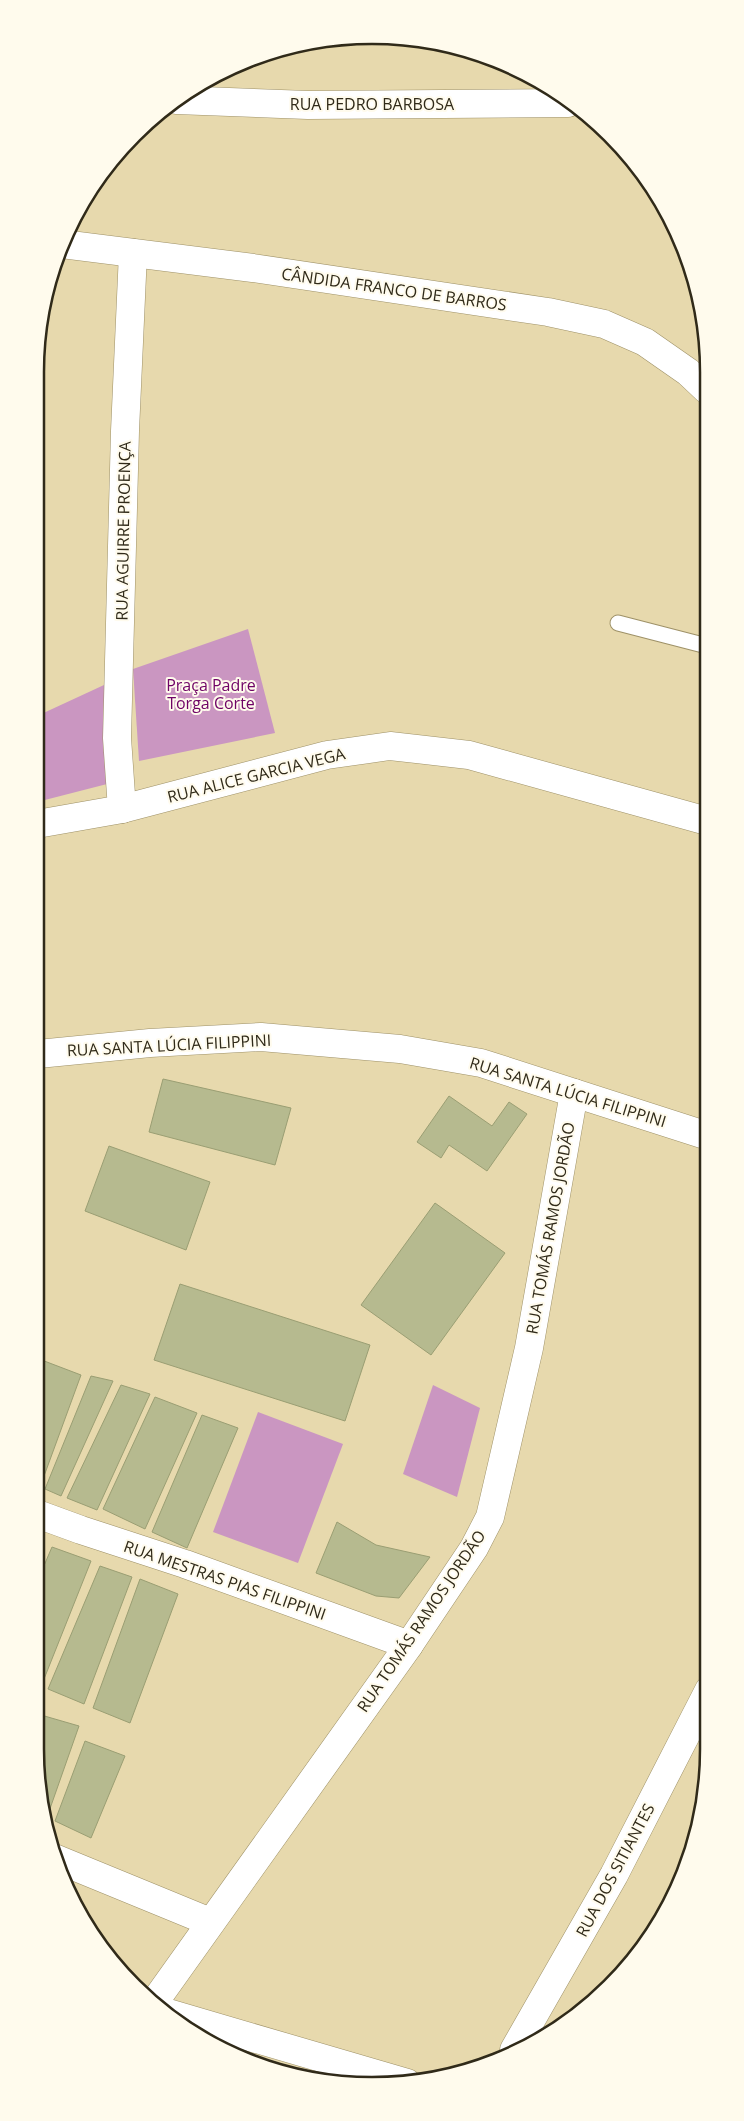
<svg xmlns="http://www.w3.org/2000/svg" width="744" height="2121" viewBox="0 0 744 2121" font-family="'Open Sans',sans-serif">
  <rect width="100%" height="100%" fill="#e7d9ad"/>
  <!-- green -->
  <g fill="#ca96c1">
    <path d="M248 629 275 733 139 761 133 669Z"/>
    <path d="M104 685 111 783 37 802V716Z"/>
    <path d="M433 1385 480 1408 457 1497 403 1474Z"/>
    <path d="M258 1412 343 1444 298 1563 213 1532Z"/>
  </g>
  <!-- building -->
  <g fill="#b6ba8f" stroke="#9a9e73">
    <path d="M163 1079 291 1108 275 1165 149 1132Z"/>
    <path d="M449 1096 492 1126 509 1102 527 1114 487 1171 449 1145 441 1158 417 1142Z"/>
    <path d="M109 1146 210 1182 186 1250 85 1211Z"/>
    <path d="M435 1203 505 1253 431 1355 361 1305Z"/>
    <path d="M180 1284 370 1345 345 1421 154 1360Z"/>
    <path d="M39 1359 81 1375 40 1487Z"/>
    <path d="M91 1376 113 1381 61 1496 45 1489Z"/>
    <path d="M121 1385 150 1394 97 1510 67 1498Z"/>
    <path d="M155 1397 197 1413 145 1529 103 1509Z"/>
    <path d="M202 1415 238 1428 187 1548 152 1532Z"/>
    <path d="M337 1522 376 1545 430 1557 399 1598 376 1596 316 1573Z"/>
    <path d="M52 1547 91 1561 42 1684 40 1575Z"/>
    <path d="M100 1566 132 1577 84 1704 48 1689Z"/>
    <path d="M140 1579 178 1594 130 1723 93 1708Z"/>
    <path d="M41 1715 79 1726 46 1820 43 1819 41 1814Z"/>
    <path d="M85 1741 125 1756 91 1838 55 1821Z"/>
  </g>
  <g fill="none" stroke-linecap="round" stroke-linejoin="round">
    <defs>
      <path id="lane" d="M618 623 707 646"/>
      <g id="street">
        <path d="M176 100 308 105 568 103"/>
        <path d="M62 244 253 268 548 312 604 324 645 342 688 372 706 389"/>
        <path d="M122 809 117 738 125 431 133 253"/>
        <path d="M37 824 122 809 327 755 390 746 469 755 707 821"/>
        <path d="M38 1054 150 1043 261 1037 400 1049 481 1063 708 1136"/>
        <path d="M40 1515 81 1530 185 1564 409 1645"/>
        <path d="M54 1858 210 1922"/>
        <path d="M153 2004 409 1645 474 1548 490 1517 529 1348 574 1093"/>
        <path d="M161 2011 407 2083"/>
        <path d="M514 2050 614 1875 709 1690"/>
      </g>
    </defs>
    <!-- lane casing -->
    <use href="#lane" stroke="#9e9167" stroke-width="17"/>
    <!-- street casing -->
    <use href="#street" stroke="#9e9167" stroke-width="29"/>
    <!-- lane -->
    <use href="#lane" stroke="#fff" stroke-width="15"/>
    <!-- street -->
    <use href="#street" stroke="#fff" stroke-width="28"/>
  </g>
  <g text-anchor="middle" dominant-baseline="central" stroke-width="4" stroke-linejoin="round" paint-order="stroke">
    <!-- street labels -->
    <g font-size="16" fill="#302a19" stroke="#fffbed">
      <text x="372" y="104">RUA PEDRO BARBOSA</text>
      <text transform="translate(394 289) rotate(8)">CÂNDIDA FRANCO DE BARROS</text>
      <text transform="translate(123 531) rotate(-89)">RUA AGUIRRE PROENÇA</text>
      <text transform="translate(256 775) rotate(-14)">RUA ALICE GARCIA VEGA</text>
      <text transform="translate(169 1045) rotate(-3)">RUA SANTA LÚCIA FILIPPINI</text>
      <text transform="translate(568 1092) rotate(17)">RUA SANTA LÚCIA FILIPPINI</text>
      <text transform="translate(550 1228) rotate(-80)">RUA TOMÁS RAMOS JORDÃO</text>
      <text transform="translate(225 1580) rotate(19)">RUA MESTRAS PIAS FILIPPINI</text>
      <text transform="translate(421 1621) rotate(-56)">RUA TOMÁS RAMOS JORDÃO</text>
      <text transform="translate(615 1870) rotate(-62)">RUA DOS SITIANTES</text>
    </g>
    <!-- park labels -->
    <g font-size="16" fill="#6f0366" stroke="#fffbed">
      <text x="211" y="685">Praça Padre<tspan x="211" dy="18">Torga Corte</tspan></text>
    </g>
  </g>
  <!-- crop -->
  <path d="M0 0H744V2121H0ZM372 44H372A328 328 0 0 1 700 372V1749A328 328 0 0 1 372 2077H372A328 328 0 0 1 44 1749V372A328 328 0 0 1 372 44Z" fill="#fffbed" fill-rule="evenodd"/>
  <path fill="none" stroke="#302a19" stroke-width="2.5" d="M372 44H372A328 328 0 0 1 700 372V1749A328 328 0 0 1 372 2077H372A328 328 0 0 1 44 1749V372A328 328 0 0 1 372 44Z"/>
</svg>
